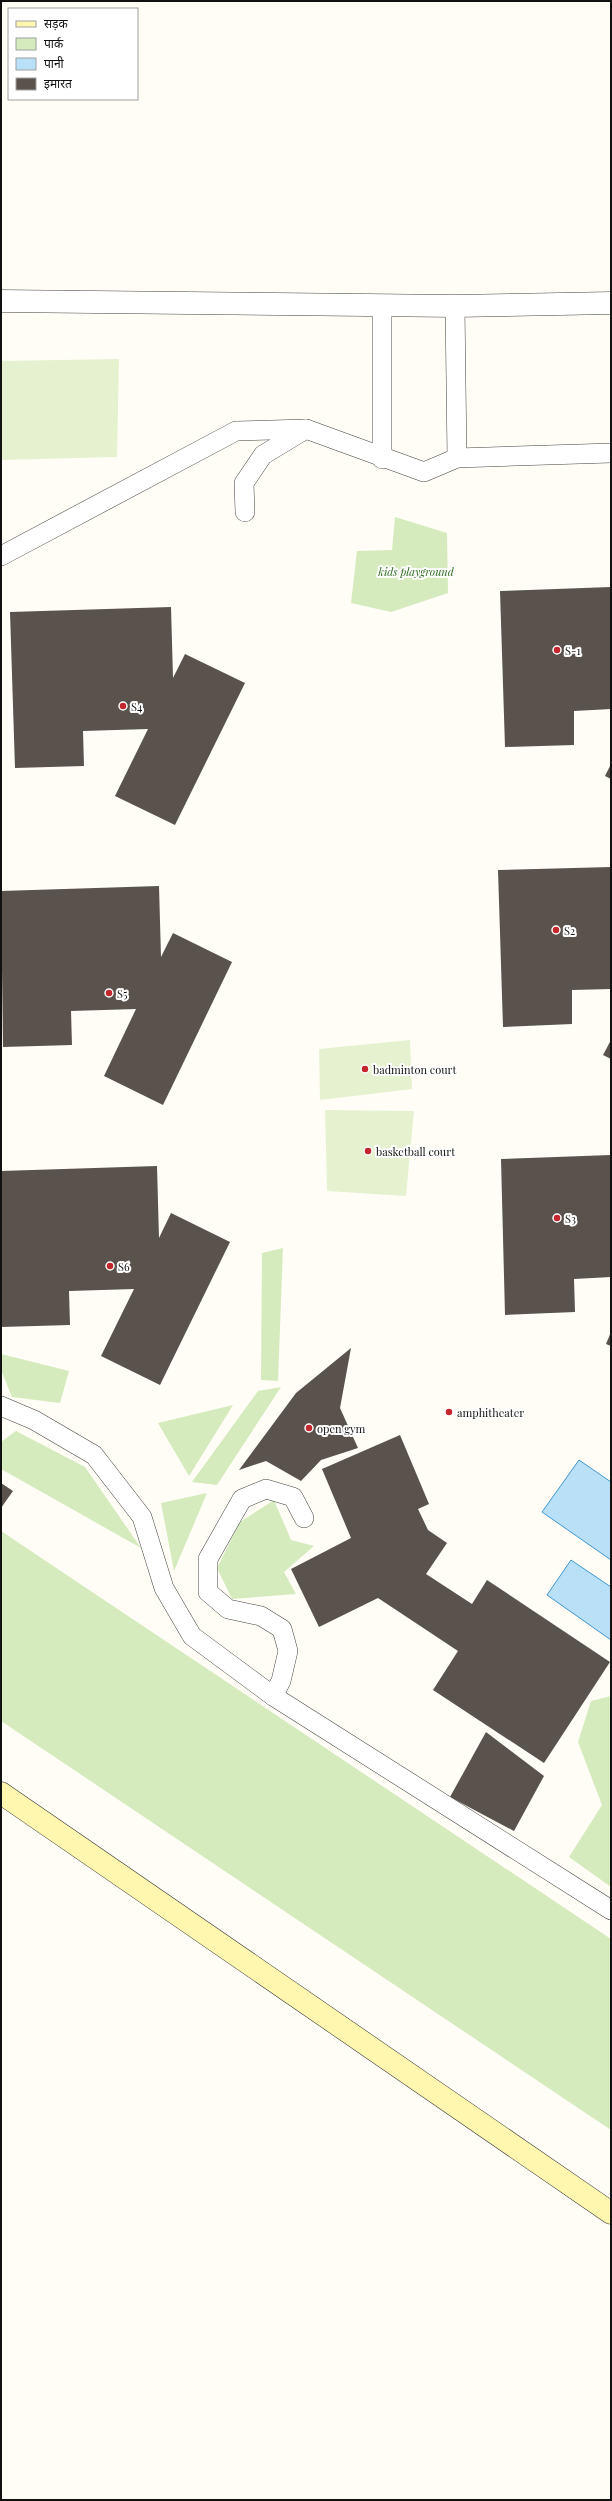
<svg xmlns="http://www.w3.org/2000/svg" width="612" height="2501" viewBox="0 0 612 2501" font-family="'Playfair Display','Noto Sans Devanagari',serif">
  <rect width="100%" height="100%" fill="#fffdf5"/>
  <!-- green -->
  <g fill="#d5ebbd">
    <path d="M395 517 447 533 448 593 391 612 351 603 357 551 392 550Z"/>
    <path d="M283 1248 278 1381 261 1380 262 1253Z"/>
    <path d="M1 1354 69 1371 60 1403 12 1397 1 1370Z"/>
    <path d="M281 1387 217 1485 192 1482 258 1391Z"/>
    <path d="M233 1405 189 1476 158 1423Z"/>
    <path d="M16 1431 85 1467 141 1548 1 1469V1442Z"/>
    <path d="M207 1493 174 1571 161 1503Z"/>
    <path d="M274 1500 291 1540 314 1546 284 1572 296 1594 232 1599 217 1568 240 1522Z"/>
    <path d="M1 1531 611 1939V2130L1 1721Z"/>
    <path d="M611 1696V1887L569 1857 602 1805 578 1742 591 1701Z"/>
  </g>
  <!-- pitch -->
  <g fill="#e6f2cf">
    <path d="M119 359 117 457 1 460V361Z"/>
    <path d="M410 1040 412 1089 320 1100 319 1049Z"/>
    <path d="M325 1110 414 1111 406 1196 327 1191Z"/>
  </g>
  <!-- water -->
  <g fill="#b9e0f7" stroke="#3f96cf">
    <path d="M579 1460 611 1482V1560L542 1512Z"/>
    <path d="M571 1560 611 1587V1640L547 1595Z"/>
  </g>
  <!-- building -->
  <g fill="#5a524d">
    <path d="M611 587V709L574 711V745L505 747 500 591Z"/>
    <path d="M171 607 173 678 185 654 245 683 175 825 115 796 148 729 83 731 84 766 15 768 10 612Z"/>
    <path d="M611 764V779L605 776Z"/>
    <path d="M611 867V989L572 990V1024L503 1027 498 870Z"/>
    <path d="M159 886 161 957 173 933 232 962 163 1105 104 1076 136 1009 71 1011 72 1045 3 1047 1 891Z"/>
    <path d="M611 1040V1059L603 1055Z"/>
    <path d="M611 1155V1277L574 1279 575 1312 505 1315 501 1159Z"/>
    <path d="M157 1166 159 1238 171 1213 230 1242 160 1385 101 1356 134 1289 69 1291 70 1325 1 1327V1171Z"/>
    <path d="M611 1332V1346L606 1344Z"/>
    <path d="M351 1348 340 1408 358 1448 321 1460 301 1481 266 1461 239 1470 296 1393Z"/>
    <path d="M400 1435 429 1504 418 1509 428 1530 447 1543 426 1574 472 1604 487 1580 610 1662 544 1763 433 1690 458 1651 378 1598 319 1627 291 1569 351 1538 322 1469Z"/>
    <path d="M1 1483 13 1491 1 1508Z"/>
    <path d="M486 1732 544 1776 514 1831 450 1797Z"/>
  </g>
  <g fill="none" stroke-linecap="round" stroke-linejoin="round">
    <defs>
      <g id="lane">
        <path d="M455 306 457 458"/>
        <path d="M382 459V305"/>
        <path d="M245 512 244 483 263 455 306 429"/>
        <path d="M1 556 236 431 306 429 424 472 457 458 611 453"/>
        <path d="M1 1406 34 1420 94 1455 142 1517 164 1588 192 1636 273 1696 611 1910"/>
        <path d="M273 1696 281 1681 288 1651 282 1629 261 1616 228 1609 208 1592V1559L242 1499 266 1489 293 1497 304 1518"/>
      </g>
      <path id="street" d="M1 301 455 306 611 303"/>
      <path id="secondary" d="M1 1793 611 2213"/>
    </defs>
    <!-- lane casing -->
    <use href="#lane" stroke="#444" stroke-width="20"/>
    <!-- street casing -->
    <use href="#street" stroke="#444" stroke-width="23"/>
    <!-- secondary casing -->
    <use href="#secondary" stroke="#333" stroke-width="23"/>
    <!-- lane -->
    <use href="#lane" stroke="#fff" stroke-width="19"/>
    <!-- street -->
    <use href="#street" stroke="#fff" stroke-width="22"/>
    <!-- secondary -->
    <use href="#secondary" stroke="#fff6b0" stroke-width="22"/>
  </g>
  <!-- markers -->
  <g fill="#c4262e" stroke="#fff" stroke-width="1.5">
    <circle cx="557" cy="650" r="4"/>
    <circle cx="123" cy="706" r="4"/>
    <circle cx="556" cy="930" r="4"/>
    <circle cx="109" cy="993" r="4"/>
    <circle cx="365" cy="1069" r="4"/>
    <circle cx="368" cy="1151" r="4"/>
    <circle cx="557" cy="1218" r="4"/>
    <circle cx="110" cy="1266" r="4"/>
    <circle cx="449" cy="1412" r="4"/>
    <circle cx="309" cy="1428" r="4"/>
  </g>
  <g text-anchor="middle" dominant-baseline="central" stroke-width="4" stroke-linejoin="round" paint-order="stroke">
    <!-- park labels -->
    <g font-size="11" font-style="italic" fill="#2f6b1f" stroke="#fff">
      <text x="416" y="571">kids playground</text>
    </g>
    <!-- poi labels -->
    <g font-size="11" fill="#111" stroke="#fff" text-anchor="start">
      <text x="565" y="650">S-1</text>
      <text x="131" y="706">S4</text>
      <text x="564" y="930">S2</text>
      <text x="117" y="993">S5</text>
      <text x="373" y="1069">badminton court</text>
      <text x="376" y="1151">basketball court</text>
      <text x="565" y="1218">S3</text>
      <text x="118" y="1266">S6</text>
      <text x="457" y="1412">amphitheater</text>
      <text x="317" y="1428">open gym</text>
    </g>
  </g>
  <!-- border -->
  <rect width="612" height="2501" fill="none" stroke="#111111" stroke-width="4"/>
  <!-- legend -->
  <rect x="8" y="8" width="130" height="92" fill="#ffffff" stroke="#a0a0a0"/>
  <rect x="16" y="21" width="20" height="6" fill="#fff6b0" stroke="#a0a0a0"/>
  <text x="44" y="28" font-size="12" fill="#111111">सड़क</text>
  <rect x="16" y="38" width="20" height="12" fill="#d5ebbd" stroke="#a0a0a0"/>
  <text x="44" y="48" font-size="12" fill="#111111">पार्क</text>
  <rect x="16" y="58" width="20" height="12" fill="#b9e0f7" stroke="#a0a0a0"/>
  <text x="44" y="68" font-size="12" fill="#111111">पानी</text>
  <rect x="16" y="78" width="20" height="12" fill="#5a524d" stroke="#a0a0a0"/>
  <text x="44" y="88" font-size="12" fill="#111111">इमारत</text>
</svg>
